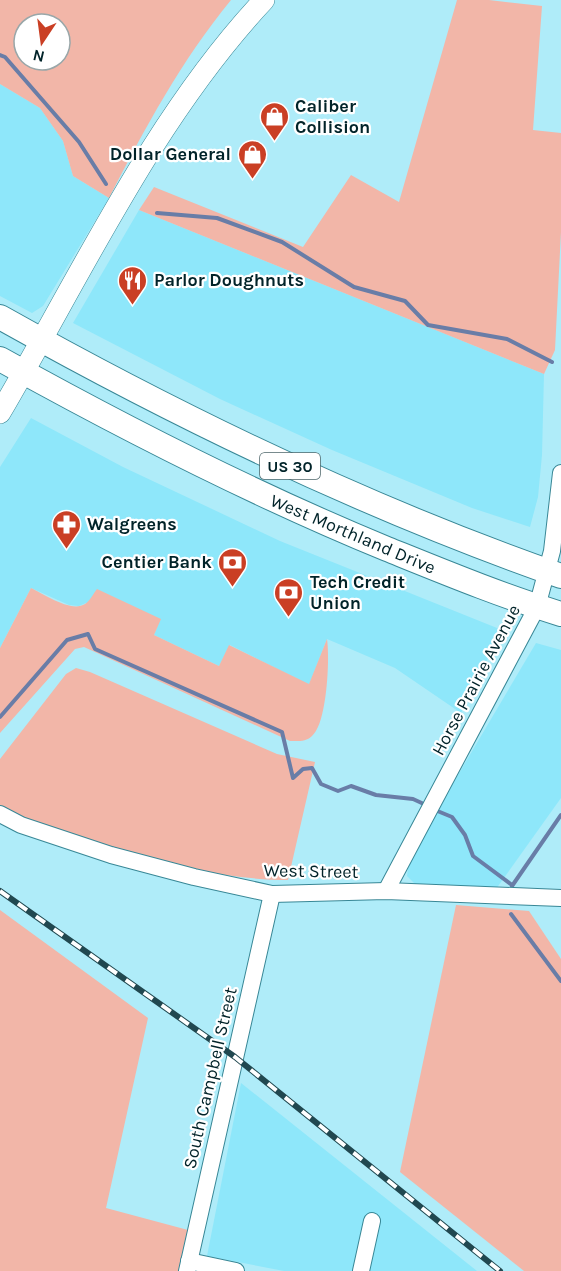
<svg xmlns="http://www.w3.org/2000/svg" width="561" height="1271" viewBox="0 0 561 1271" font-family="Karla,sans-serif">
  <rect width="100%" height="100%" fill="#afecf9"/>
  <!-- built -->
  <g fill="#8ee7fa">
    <path d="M0 84 40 108 63 141 73 176 109 198 43 306 32 313 0 296Z"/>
    <path d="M139 210 544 374 542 455 538 497 530 527 472 508 332 450 220 399 73 323Z"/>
    <path d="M31 418 123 467 280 541 502 630 461 713 395 668 327 639 309 685 230 645 219 666 154 635 160 619 86 603 79 606 69 605 31 588 0 648V467Z"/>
    <path d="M536 643 561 650V798L496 889 416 885 407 876 408 868 455 780Z"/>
    <path d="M241 1083 477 1271H284L207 1256Z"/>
  </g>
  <!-- green -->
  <g fill="#f2b6a8" fill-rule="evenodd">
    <path d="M0 0H231C181 61 145 128 109 198L73 176 63 141 40 108 0 84ZM24 24H60V60H24Z"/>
    <path d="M457 0H489L542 6 533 130 561 133V232L555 350 544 374 139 210 154 187 303 247 351 175 399 202Z"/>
    <path d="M31 588C44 594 71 613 85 604 90 601 93 594 97 589L161 619 154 635 219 666 229 645 309 684 327 639C330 658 327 724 312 736 306 742 298 741 290 741L84 647 75 649 0 733V648Z"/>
    <path d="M76 668 90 672 277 754 315 762 288 880C196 880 107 844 20 817L0 807V759L66 674Z"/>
    <path d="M456 905 529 911 561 959V1271H524L400 1172Z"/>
    <path d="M0 910 148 1018 106 1208 188 1230 179 1271H0Z"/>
  </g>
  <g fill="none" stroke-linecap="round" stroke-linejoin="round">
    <!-- stream -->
    <g stroke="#697da7" stroke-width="4">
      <path d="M0 55 5 57 79 142 106 184"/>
      <path d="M157 213 217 218 282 242 354 287 405 301 428 325 507 339 552 362"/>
      <path d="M0 717 67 640 88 634 95 649 282 732 293 778 303 769 312 768 321 784 338 791 351 786 376 795 413 799 426 805"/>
      <path d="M435 810 452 817 465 835 473 856 512 885"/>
      <path d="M512 886 561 815"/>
      <path d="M511 914 561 981"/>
    </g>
    <defs>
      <g id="minor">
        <path d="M0 814 21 825 111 855 194 877 272 894 386 891 561 898"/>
        <path d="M386 891 537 607 552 551 561 473"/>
        <path d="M189 1261 236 1271"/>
        <path d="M187 1271 272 894"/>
        <path d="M361 1271 372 1221"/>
      </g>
      <path id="major" d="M0 413C81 275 154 117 264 0"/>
      <g id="highway">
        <path d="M0 317C180 418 366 508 561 576"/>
        <path d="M0 359C126 429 253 494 387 549 444 572 502 596 561 614"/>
      </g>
    </defs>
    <!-- minor casing -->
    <use href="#minor" stroke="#388796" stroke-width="18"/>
    <!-- major casing -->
    <use href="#major" stroke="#388796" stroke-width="22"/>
    <!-- highway casing -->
    <use href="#highway" stroke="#388796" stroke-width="26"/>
    <!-- minor -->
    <use href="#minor" stroke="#fff" stroke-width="16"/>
    <!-- major -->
    <use href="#major" stroke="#fff" stroke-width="21"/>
    <!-- highway -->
    <use href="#highway" stroke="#fff" stroke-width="24"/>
    <defs>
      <path id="rail" d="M0 891 235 1057 500 1271"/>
    </defs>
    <!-- rail casing -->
    <use href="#rail" stroke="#214850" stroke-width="6"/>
    <!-- rail -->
    <use href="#rail" stroke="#fff" stroke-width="4" stroke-dasharray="11" stroke-linecap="butt"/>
  </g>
  <!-- icons -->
  <defs>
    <symbol id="shop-pin" viewBox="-11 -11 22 30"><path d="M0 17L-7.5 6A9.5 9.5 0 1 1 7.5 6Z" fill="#ca3f24" stroke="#fff"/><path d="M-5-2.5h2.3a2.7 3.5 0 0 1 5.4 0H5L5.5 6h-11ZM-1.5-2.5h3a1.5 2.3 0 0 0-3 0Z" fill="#fff"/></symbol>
    <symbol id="restaurant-pin" viewBox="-11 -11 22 30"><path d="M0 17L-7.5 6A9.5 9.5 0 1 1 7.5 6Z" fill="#ca3f24" stroke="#fff"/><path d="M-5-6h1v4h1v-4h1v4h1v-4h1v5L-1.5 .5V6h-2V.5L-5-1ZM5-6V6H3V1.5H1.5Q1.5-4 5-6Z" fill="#fff"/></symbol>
    <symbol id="pharmacy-pin" viewBox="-11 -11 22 30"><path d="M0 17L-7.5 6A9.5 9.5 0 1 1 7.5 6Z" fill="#ca3f24" stroke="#fff"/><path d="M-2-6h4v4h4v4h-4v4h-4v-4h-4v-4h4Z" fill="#fff"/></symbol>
    <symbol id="bank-pin" viewBox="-11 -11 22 30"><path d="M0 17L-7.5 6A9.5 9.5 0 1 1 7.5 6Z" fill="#ca3f24" stroke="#fff"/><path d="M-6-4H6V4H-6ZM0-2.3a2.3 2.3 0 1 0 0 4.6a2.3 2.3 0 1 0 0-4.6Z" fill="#fff"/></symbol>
  </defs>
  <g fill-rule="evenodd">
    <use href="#shop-pin" x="258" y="100" width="33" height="45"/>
    <use href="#shop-pin" x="236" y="138" width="33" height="45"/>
    <use href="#restaurant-pin" x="116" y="264" width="33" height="45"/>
    <use href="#pharmacy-pin" x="50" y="508" width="33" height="45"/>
    <use href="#bank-pin" x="216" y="546" width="33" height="45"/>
    <use href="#bank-pin" x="272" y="576" width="33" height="45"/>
  </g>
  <g text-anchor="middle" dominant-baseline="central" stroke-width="4.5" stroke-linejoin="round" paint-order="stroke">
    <!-- shield labels -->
    <rect fill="#fff" stroke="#4d6569" stroke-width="1.5" x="260" y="453" width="60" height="26" rx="4.5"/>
    <g font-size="16" font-weight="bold" fill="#012329">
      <text x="290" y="466">US 30</text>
    </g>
    <!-- poi labels -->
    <g font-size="18" font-weight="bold" fill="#012329" stroke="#fff" text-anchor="start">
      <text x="295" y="106">Caliber<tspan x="295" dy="21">Collision</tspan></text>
      <text x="231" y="154" text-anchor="end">Dollar General</text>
      <text x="154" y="280">Parlor Doughnuts</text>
      <text x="87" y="524">Walgreens</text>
      <text x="212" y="562" text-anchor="end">Centier Bank</text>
      <text x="310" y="582">Tech Credit<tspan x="310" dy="21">Union</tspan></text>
    </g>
    <!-- street labels -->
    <g font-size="18" fill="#012329" stroke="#fff">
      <text transform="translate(353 534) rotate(23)">West Morthland Drive</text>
      <text transform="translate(476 680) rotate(-62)">Horse Prairie Avenue</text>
      <text transform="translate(311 871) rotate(1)">West Street</text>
      <text transform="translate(210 1078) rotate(-77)">South Campbell Street</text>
    </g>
  </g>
  <!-- north arrow -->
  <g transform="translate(42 42) rotate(193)"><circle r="28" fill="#ffffff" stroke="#99a7a9" stroke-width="1.5"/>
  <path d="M0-4.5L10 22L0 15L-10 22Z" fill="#ca3f24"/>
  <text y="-9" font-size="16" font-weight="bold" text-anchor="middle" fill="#012329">N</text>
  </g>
</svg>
